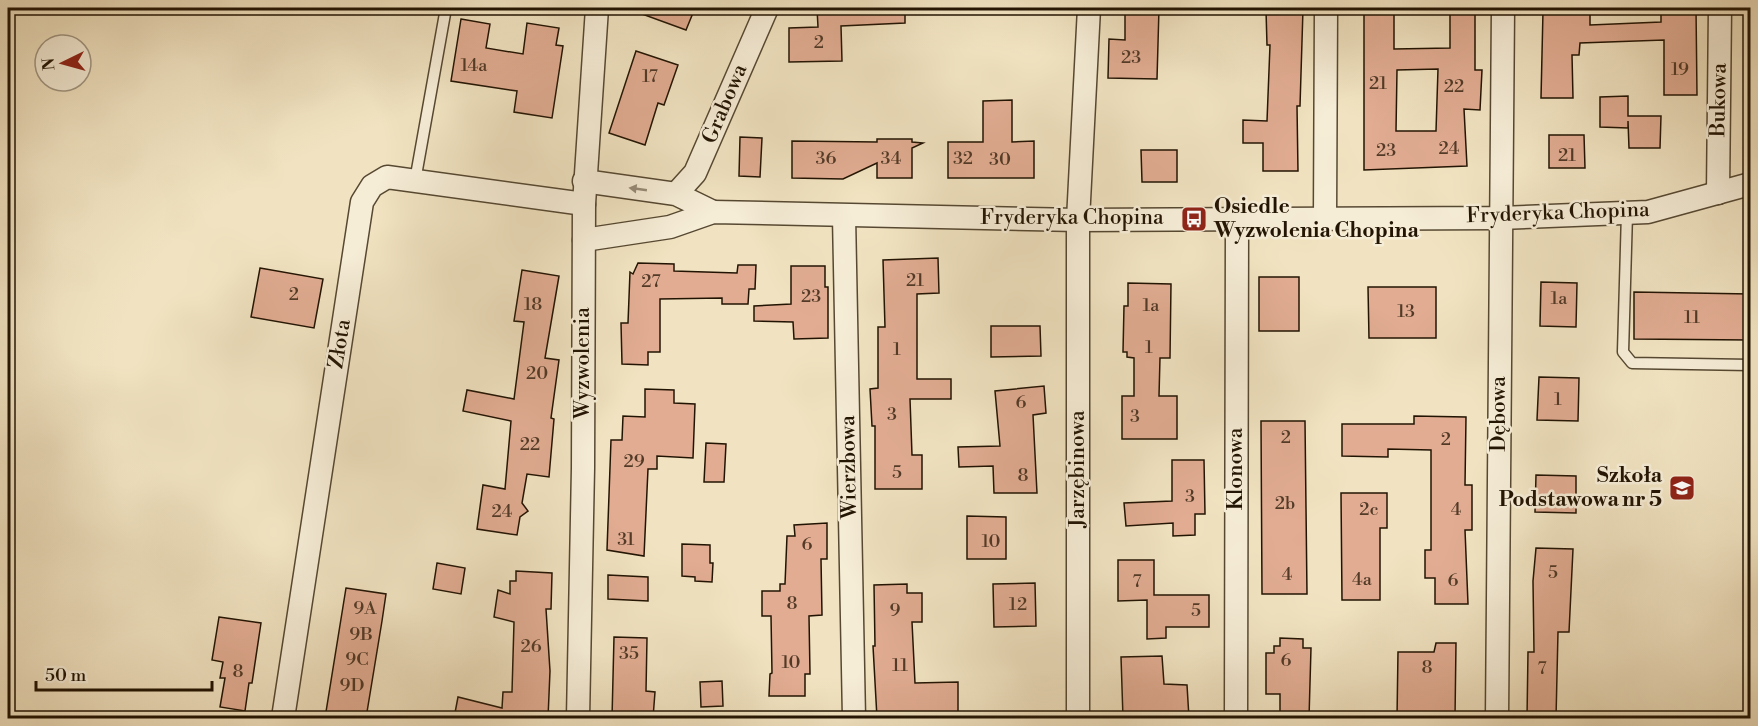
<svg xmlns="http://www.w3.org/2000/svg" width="1758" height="726" viewBox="0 0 1758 726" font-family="'Libre Bodoni',serif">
  <rect width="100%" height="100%" fill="#f1e3c1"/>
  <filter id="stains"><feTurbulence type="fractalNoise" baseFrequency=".00333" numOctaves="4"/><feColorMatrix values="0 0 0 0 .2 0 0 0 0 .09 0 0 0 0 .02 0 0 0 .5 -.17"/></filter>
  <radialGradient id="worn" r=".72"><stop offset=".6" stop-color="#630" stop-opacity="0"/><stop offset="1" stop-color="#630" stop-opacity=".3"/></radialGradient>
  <!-- building -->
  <g fill="#e1ac92" stroke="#221403" stroke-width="1.5" fill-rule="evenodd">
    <path d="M631 8H695L686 30 631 10Z"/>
    <path d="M817 8H905V23L841 26 842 61 789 62V28L818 27Z"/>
    <path d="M1125 8H1159L1157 79 1108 78 1109 39 1125 40Z"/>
    <path d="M1364 8H1394V49L1450 48V9H1475V70H1482L1480 110 1464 109 1467 166 1364 170ZM1438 69 1436 131H1396L1397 70Z"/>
    <path d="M1661 8H1696L1697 95H1664V40L1580 43 1579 55H1572L1573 98H1541L1543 11H1590V25L1661 22Z"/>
    <path d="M1303 9 1300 106H1297L1298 171H1263V143H1243V120L1267 121 1270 45H1267L1266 10Z"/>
    <path d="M461 19 490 24 486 48 523 54 527 23 559 28 556 45 563 46 552 118 514 112 517 91 451 81Z"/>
    <path d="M636 51 678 65 664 105 658 103 645 145 609 133Z"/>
    <path d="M1628 96V116H1661L1660 148H1629L1628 121V128L1600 127V97Z"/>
    <path d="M1012 100V142L1034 141V178H948V142H983V101Z"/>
    <path d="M1549 135H1584L1585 168H1549Z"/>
    <path d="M740 137 762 138 760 177 739 176Z"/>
    <path d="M877 139H912V142L923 143 912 148V178H877V163L843 179 792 178V141L877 142Z"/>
    <path d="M1141 150H1177V182H1142Z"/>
    <path d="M938 258 939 293 917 294V379H951V399H910L912 455H922V489H875V426H872L870 389 878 388V327H885L883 260Z"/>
    <path d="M638 263 674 264V271L737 273 738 265H756L755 289H749L748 304H722V298L660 299V352H648V365L622 364 621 323H628L630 272 633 274Z"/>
    <path d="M791 266H825V287H828V338L794 339 793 322 754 321V306L791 304Z"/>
    <path d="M260 268 323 279 314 328 251 317Z"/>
    <path d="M522 270 559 276 545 358 559 360 551 418 554 419 549 477 527 474 522 503 528 511 520 517 517 535 477 529 483 485 505 489 511 421 463 411 467 390 514 399 524 322 514 321Z"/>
    <rect x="1259" y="277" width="40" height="54"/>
    <path d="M1541 282 1577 283 1576 327 1540 326Z"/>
    <path d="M1128 283 1171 284 1170 358H1160L1159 396H1177V439H1122V396H1134V358L1127 357V352H1123L1124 306H1128Z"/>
    <path d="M1368 287H1436V338H1369Z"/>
    <path d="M1634 292 1750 294V340L1634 339Z"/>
    <path d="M991 326H1040L1041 356 991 357Z"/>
    <path d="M1539 377 1579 378 1578 421 1537 420Z"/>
    <path d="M1044 386 1046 413 1033 415 1037 493H994L993 466 959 467 958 447 1000 446 995 391Z"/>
    <path d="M645 389 674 390V403L695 404 693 458 657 456V469H648L644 556 607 550 611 440H622L623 416 645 417Z"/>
    <path d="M1414 416 1466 417 1465 485H1472V530H1465L1468 604H1435V578H1425V550H1431V450L1388 449V457L1342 456V424H1414Z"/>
    <path d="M1261 421H1305L1307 594H1262Z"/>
    <path d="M706 443 726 444 724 482H704Z"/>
    <path d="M1172 460H1204L1205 514H1195V535L1173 536V523L1126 526 1124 503 1172 501Z"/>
    <path d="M1536 475 1576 476V513L1535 512Z"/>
    <path d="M1341 493H1387V528H1380V600H1342Z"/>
    <path d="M967 516 1006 517V559H967Z"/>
    <path d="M827 523V559H821L822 615 809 616 810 674H805V696H769L770 674 772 673 771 616H762V591H780V584H785L787 536H795L794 525Z"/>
    <path d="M682 544 710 545V563H713L712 582 695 581V577L682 576Z"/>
    <path d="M1536 548 1573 549 1569 632H1558L1556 718H1527L1528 652H1534L1533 581Z"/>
    <path d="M1118 560H1154V595H1209V627H1166V638L1147 639V600L1118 601Z"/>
    <path d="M437 563 465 568 461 594 433 589Z"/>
    <path d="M516 571 552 573 551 609H546L550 671 548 718H454L458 697 502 708 503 692H512L514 622 494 617 498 590 510 594V581H516Z"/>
    <path d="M608 575 648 577V601L608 599Z"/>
    <path d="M1035 583 1036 626 994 627 993 584Z"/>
    <path d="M907 584V593H922V622H912L915 683 958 682V713H911V718H877L873 646H875L874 585Z"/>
    <path d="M346 588 386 594 382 621 366 718H325Z"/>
    <path d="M219 617 261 623 252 683H249L245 711 220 707 225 678H220L223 662 212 660Z"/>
    <path d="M614 637 647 638 646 691 655 692 653 718H612Z"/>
    <path d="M1280 638 1303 639V648H1311L1309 718H1280V694H1266V653H1274V646H1280Z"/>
    <path d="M1436 643H1456L1455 718H1397L1398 652H1434Z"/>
    <path d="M1162 656 1164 684 1187 685 1189 718H1123L1121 657Z"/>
    <path d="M722 681 723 706 701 707 700 682Z"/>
  </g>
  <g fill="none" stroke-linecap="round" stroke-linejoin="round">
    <defs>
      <g id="service">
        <path d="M415 181 446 8"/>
        <path d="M1627 213 1623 352 1632 363 1750 365"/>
      </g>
      <g id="minor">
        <path d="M584 181 676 194 713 212"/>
        <path d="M1718 193 1720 8"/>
        <path d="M676 194 695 173 767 8"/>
        <path d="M844 216 854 718"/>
        <path d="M1325 218 1326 8"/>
        <path d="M584 240 670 227 713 212 1078 220 1500 218 1648 212 1750 184"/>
        <path d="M283 718 362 202 372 186 387 177 584 204"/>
        <path d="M578 718 583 468 584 204 597 8"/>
        <path d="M1078 718V220L1089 8"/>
        <path d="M1236 718 1237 219"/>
        <path d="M1497 718 1503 8"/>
      </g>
    </defs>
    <!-- service casing -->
    <use href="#service" stroke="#564832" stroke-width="13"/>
    <!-- minor casing -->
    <use href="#minor" stroke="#564832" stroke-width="25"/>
    <!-- service -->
    <use href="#service" stroke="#f6edd7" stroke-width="10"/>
    <!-- minor -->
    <use href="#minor" stroke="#f6edd7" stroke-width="22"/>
  </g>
  <!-- one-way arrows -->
  <defs><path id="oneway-solid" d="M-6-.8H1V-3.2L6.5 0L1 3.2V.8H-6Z" transform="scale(1.5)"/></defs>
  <use fill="#978b78" href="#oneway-solid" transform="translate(638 189) rotate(-172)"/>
  <!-- icons -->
  <defs>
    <symbol id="bus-square" viewBox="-11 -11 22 22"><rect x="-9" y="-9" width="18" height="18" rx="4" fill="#8f2418" stroke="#f6edd7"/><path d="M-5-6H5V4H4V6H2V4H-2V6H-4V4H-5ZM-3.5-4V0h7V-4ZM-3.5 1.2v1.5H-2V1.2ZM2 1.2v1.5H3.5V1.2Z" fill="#fff"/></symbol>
    <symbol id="school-square" viewBox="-11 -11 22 22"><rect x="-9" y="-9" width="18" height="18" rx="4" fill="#8f2418" stroke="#f6edd7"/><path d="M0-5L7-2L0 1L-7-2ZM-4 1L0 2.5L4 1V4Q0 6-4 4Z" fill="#fff"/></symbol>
  </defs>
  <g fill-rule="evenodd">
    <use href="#bus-square" x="1179" y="204" width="30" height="30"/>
    <use href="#school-square" x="1667" y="473" width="30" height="30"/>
  </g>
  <g text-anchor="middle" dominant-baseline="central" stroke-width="5" stroke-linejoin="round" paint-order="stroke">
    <!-- number labels -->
    <g font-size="18" fill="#523a27">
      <text x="819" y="42">2</text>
      <text x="1131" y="57">23</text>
      <text x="474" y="65">14a</text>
      <text x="1680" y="69">19</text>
      <text x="650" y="76">17</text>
      <text x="1378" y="83">21</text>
      <text x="1454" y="86">22</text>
      <text x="1449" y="148">24</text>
      <text x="1386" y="150">23</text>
      <text x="1567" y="155">21</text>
      <text x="826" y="158">36</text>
      <text x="891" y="158">34</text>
      <text x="963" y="158">32</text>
      <text x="1000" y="159">30</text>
      <text x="915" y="280">21</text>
      <text x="651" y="281">27</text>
      <text x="294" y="294">2</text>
      <text x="811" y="296">23</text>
      <text x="1559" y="298">1a</text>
      <text x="533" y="304">18</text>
      <text x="1151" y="305">1a</text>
      <text x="1406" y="311">13</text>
      <text x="1692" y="317">11</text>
      <text x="1149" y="347">1</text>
      <text x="897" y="349">1</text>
      <text x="537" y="373">20</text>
      <text x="1558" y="399">1</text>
      <text x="1021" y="402">6</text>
      <text x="892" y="414">3</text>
      <text x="1135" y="416">3</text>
      <text x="1286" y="437">2</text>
      <text x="1446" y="439">2</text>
      <text x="530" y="444">22</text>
      <text x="634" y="461">29</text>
      <text x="897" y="472">5</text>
      <text x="1023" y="475">8</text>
      <text x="1190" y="496">3</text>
      <text x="1285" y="503">2b</text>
      <text x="1369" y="509">2c</text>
      <text x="1456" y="509">4</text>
      <text x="502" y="511">24</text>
      <text x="626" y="539">31</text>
      <text x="991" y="541">10</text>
      <text x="807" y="544">6</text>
      <text x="1553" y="572">5</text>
      <text x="1287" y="574">4</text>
      <text x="1362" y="579">4a</text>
      <text x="1453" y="580">6</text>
      <text x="1137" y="581">7</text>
      <text x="792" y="603">8</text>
      <text x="1018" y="604">12</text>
      <text x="365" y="608">9A</text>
      <text x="895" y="610">9</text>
      <text x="1196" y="610">5</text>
      <text x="361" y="634">9B</text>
      <text x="531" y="646">26</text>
      <text x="629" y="653">35</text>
      <text x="357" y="659">9C</text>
      <text x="1286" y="660">6</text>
      <text x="791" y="662">10</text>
      <text x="900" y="665">11</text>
      <text x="1427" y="667">8</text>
      <text x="1542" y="668">7</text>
      <text x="238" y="671">8</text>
      <text x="352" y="685">9D</text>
    </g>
    <!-- street labels -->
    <g font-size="21" fill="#221403" stroke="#f6edd7">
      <text transform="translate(1719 100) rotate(-89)">Bukowa</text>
      <text transform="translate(725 104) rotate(-67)">Grabowa</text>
      <text transform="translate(1558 213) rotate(-2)">Fryderyka Chopina</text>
      <text x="1072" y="218">Fryderyka Chopina</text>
      <text transform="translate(340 344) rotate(-81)">Złota</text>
      <text transform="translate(583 363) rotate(-90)">Wyzwolenia</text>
      <text transform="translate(1499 414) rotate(-90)">Dębowa</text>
      <text transform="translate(849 467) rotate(-91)">Wierzbowa</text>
      <text transform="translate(1078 469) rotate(-90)">Jarzębinowa</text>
      <text transform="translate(1236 469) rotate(-90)">Klonowa</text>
    </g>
    <!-- poi labels -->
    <g font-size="21" font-weight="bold" fill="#221403" stroke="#f6edd7" text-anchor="start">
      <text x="1214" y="207">Osiedle<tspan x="1214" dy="24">Wyzwolenia Chopina</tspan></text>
      <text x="1662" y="476" text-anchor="end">Szkoła<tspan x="1662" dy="24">Podstawowa nr 5</tspan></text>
    </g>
  </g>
  <!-- margin -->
  <rect width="1758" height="726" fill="none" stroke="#f1e3c1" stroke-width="30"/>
  <rect x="9" y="9" width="1740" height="708" fill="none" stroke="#221403" stroke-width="3"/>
  <rect x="15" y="15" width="1728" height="696" fill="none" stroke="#221403" stroke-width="1.5"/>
  <!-- north arrow -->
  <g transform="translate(63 63) rotate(265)"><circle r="28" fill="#f6edd7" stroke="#a19682" stroke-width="1.5"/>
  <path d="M0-4.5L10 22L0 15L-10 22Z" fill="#8f2418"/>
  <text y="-9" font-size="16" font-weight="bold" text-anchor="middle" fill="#221403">N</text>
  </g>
  <!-- scale -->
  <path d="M36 681v9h176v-9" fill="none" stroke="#221403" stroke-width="3"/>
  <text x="45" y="681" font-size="18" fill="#221403" stroke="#f6edd7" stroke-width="4.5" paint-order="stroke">50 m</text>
  <rect width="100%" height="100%" filter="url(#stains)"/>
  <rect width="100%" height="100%" fill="url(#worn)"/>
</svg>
